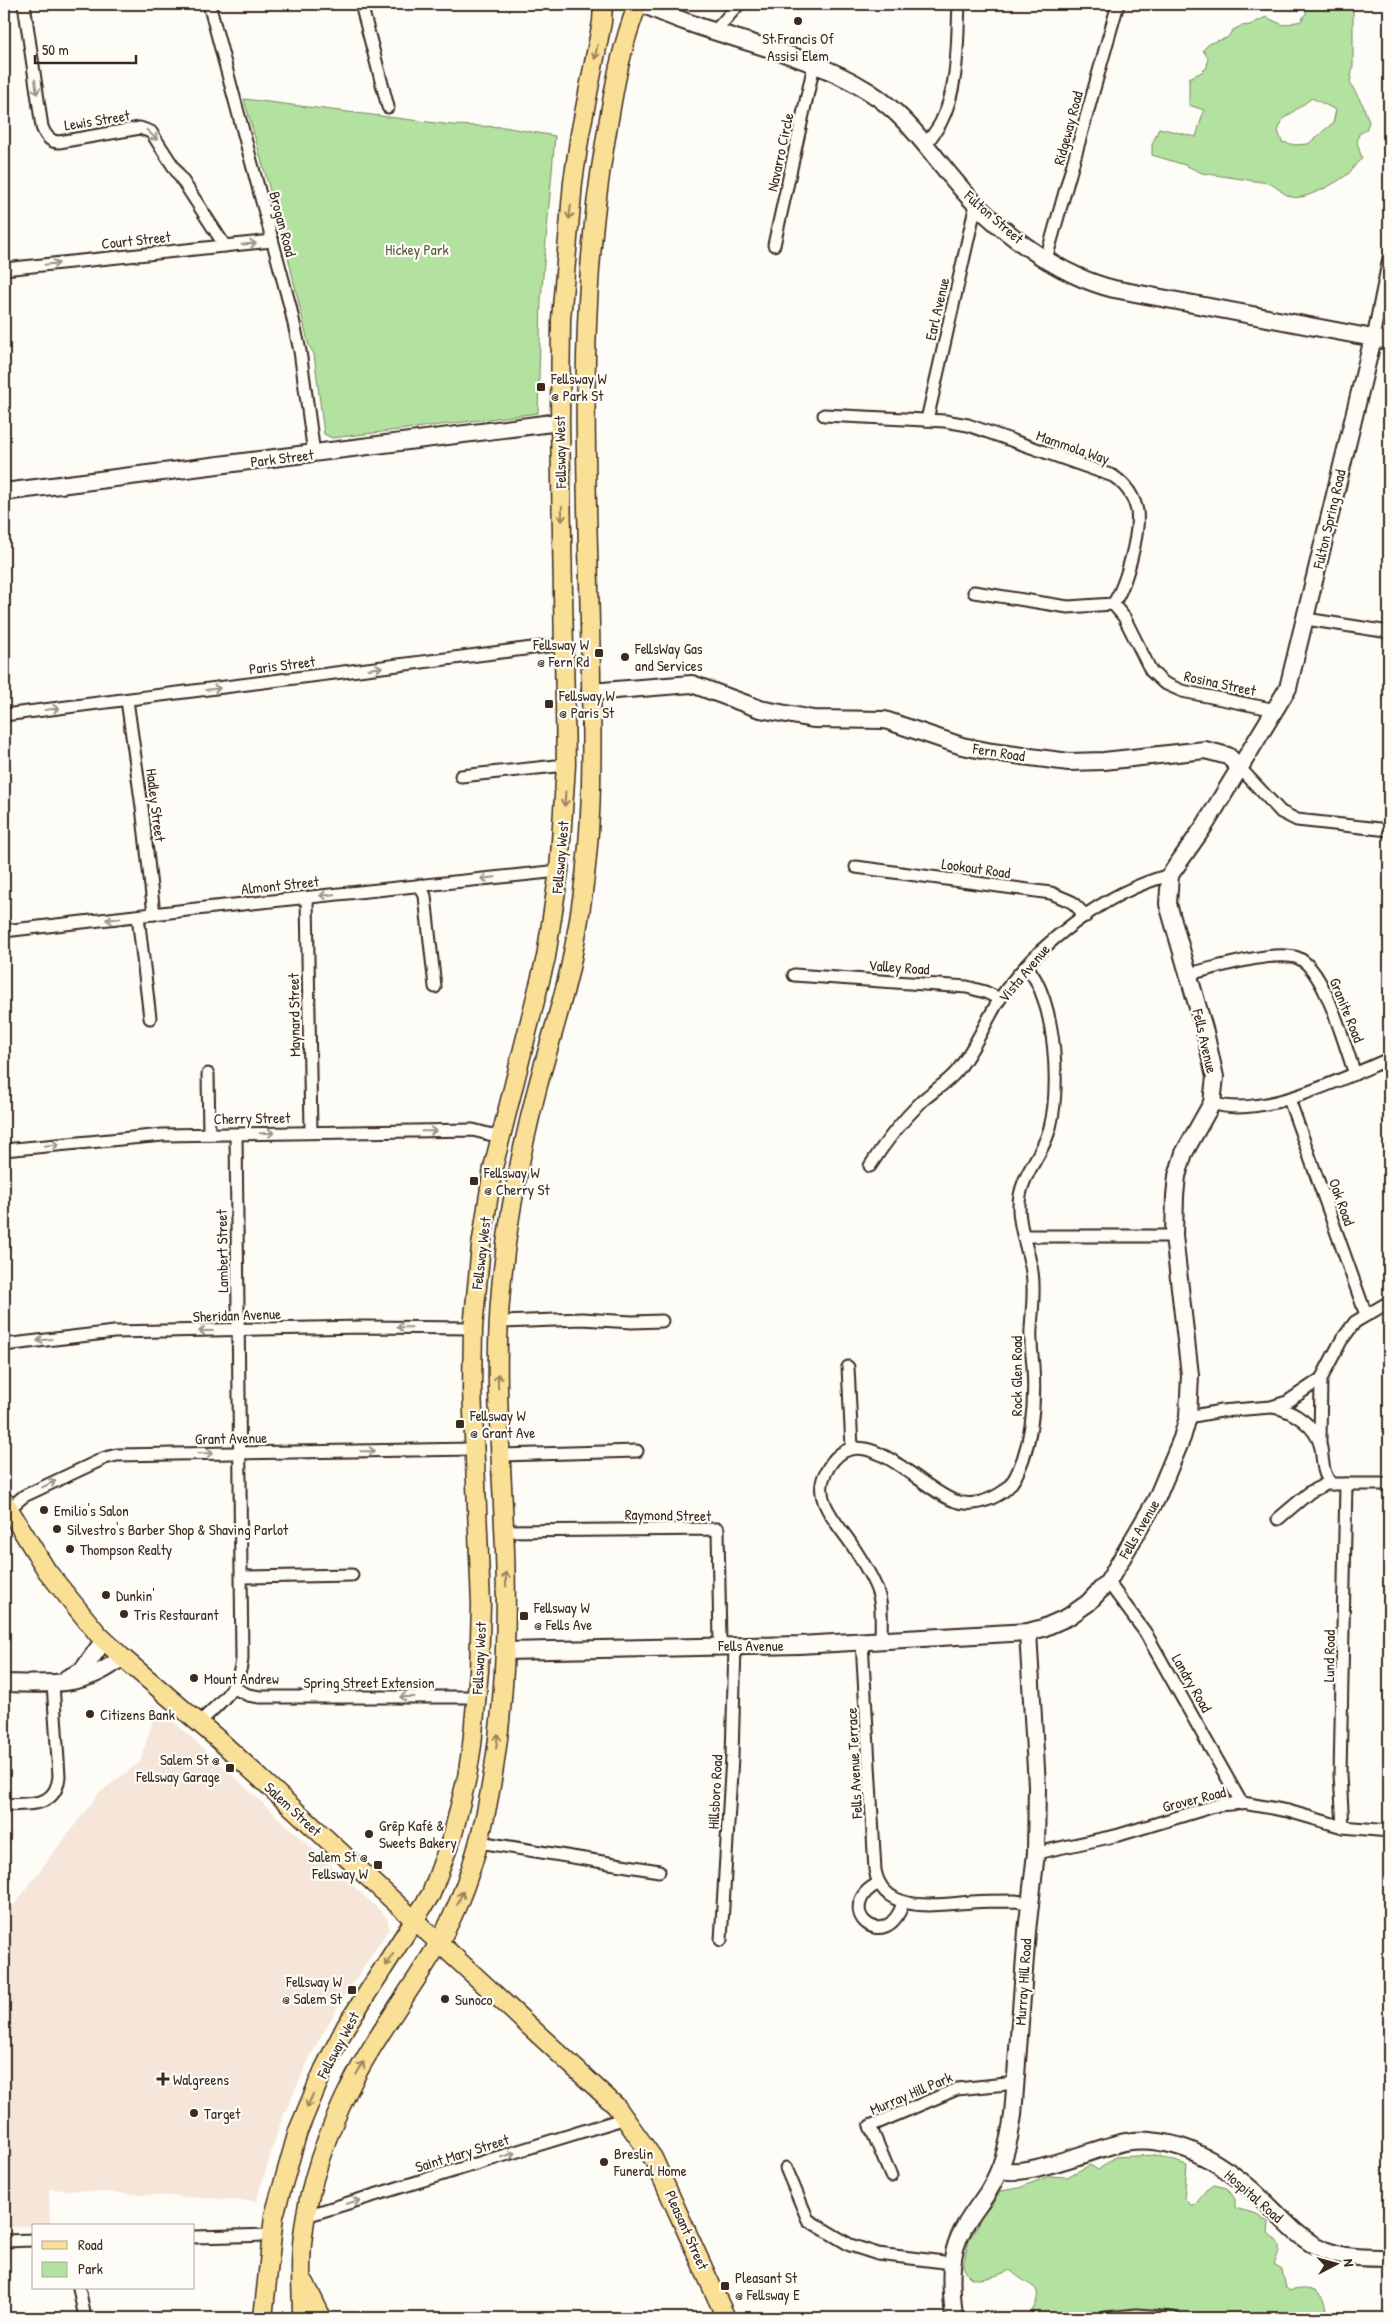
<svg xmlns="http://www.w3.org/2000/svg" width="1393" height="2322" viewBox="0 0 1393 2322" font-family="'Patrick Hand',sans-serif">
  <rect width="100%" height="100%" fill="#fdfcf7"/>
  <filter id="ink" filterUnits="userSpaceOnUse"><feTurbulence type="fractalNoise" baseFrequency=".02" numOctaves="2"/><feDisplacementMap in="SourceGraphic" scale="10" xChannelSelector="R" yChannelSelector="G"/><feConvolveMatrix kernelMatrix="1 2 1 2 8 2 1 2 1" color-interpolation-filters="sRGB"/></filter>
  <g filter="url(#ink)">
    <!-- built -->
    <path fill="#f5e6d9" d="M162 1711 385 1915 388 1920 389 1929 344 1996 311 2055 281 2121 256 2201 49 2189 50 2225 4 2227V1918L99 1793 140 1762 153 1720Z"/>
    <!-- green -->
    <g fill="#b3e1a0" stroke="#77865f" fill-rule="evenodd">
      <path d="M1306 4H1356L1353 7V66L1350 83 1363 105 1369 122 1366 130 1359 134 1357 142 1362 159C1355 163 1354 168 1349 173 1339 182 1304 201 1292 197 1283 195 1277 186 1268 183L1202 173 1185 165 1152 155V145L1159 128 1196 137 1204 110 1189 105V78L1202 72 1207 67 1208 58 1203 50 1210 43 1227 38 1233 30 1241 26 1250 25 1266 17 1283 25 1301 21 1306 13ZM1312 98 1336 110 1333 123 1308 144 1295 145 1282 142 1278 131 1283 119Z"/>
      <path d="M244 99 452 125 504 127 555 136 541 299 538 413 332 438 324 434 314 354 309 346 284 240Z"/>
      <path d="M1156 2155 1187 2165 1184 2199 1191 2205 1196 2204 1206 2190 1214 2185 1227 2188 1235 2199V2208L1257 2214 1269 2223 1268 2233C1284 2246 1280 2248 1274 2265L1282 2270 1286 2288 1290 2291C1314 2285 1325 2292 1327 2316L1330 2318H1029C1047 2282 1034 2292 1010 2270 1002 2274 978 2283 970 2277 967 2275 965 2270 963 2266L969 2239 977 2228 981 2215 991 2206 1001 2191 1019 2188 1049 2176 1067 2177 1090 2165 1098 2170 1115 2157Z"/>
    </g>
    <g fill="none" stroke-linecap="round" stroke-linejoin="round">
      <defs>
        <g id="street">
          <path d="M24 4 42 127C45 135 50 142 59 142L140 128 151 132 225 246"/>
          <path d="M209 4 290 306 300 351 314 454"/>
          <path d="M361 4 388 107"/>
          <path d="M715 31 739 4"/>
          <path d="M926 144C931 137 937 130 941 122 959 87 957 42 959 4"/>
          <path d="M774 245 814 65"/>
          <path d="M1046 259 1118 4"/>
          <path d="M4 269 272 241"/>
          <path d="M1373 338 1389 258"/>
          <path d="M824 415 945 421 968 425 1113 476C1125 484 1134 496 1137 511 1140 533 1126 586 1113 604L1068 607 974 592"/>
          <path d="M927 420 976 204"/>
          <path d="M1113 604 1124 617 1151 671 1164 683 1182 691 1276 710"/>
          <path d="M1306 619 1389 632"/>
          <path d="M127 700 142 807 154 914"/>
          <path d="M4 715 564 644"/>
          <path d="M1240 768 1281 812 1297 820 1389 830"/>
          <path d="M461 776 566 765"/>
          <path d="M856 867 1051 893 1072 902 1086 916"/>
          <path d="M420 885 425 896 435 987"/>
          <path d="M307 898 311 1132"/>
          <path d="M138 916 150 1018"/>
          <path d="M4 931 205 908 559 871"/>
          <path d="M1188 974C1212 969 1275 949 1298 958 1325 969 1345 1047 1355 1074"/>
          <path d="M794 975 967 987 985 992 1000 999"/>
          <path d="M208 1074 209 1134"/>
          <path d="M1289 1099 1366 1315"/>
          <path d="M1212 1103C1261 1120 1343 1078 1389 1059"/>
          <path d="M4 1150 163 1135 473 1130 500 1137"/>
          <path d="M870 1166C885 1142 903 1120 922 1101 933 1091 947 1083 957 1071 974 1050 985 1023 999 1000 1035 945 1107 891 1170 875"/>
          <path d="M1024 1236H1174"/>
          <path d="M499 1322 582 1319 632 1322 662 1321"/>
          <path d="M4 1345 114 1332 363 1327 473 1328"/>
          <path d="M848 1367 852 1448"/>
          <path d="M1273 1407C1292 1410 1317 1426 1321 1448 1323 1460 1322 1475 1332 1484"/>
          <path d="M1188 1417 1221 1411 1271 1407 1287 1402 1321 1379 1341 1341 1355 1322 1389 1302"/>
          <path d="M1320 1442 1321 1379"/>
          <path d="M500 1455 637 1451"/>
          <path d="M5 1512 24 1496 105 1458 117 1455 474 1449"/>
          <path d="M1278 1519 1310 1492 1326 1484H1389"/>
          <path d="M504 1531 718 1529 720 1645"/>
          <path d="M242 1577 352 1575"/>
          <path d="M1108 1582 1145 1632 1242 1804"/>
          <path d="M881 1641C881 1625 883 1605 877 1590 871 1574 861 1559 852 1545 839 1525 812 1500 825 1474 856 1408 917 1488 955 1501 971 1507 990 1501 1004 1491 1014 1483 1018 1472 1023 1459 1033 1430 1035 1397 1033 1366 1032 1354 1030 1341 1031 1329 1032 1309 1035 1292 1032 1272 1029 1251 1019 1230 1019 1208 1018 1179 1039 1160 1048 1134 1062 1094 1056 998 1026 966"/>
          <path d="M862 1642 875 1870C883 1916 939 1904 972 1902 986 1901 1001 1901 1015 1901L1029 1903"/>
          <path d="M234 1688 248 1695 260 1697H477"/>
          <path d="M199 1723C220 1702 239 1690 242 1659L236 1135"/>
          <path d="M4 1805C29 1803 56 1809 59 1776L53 1684"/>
          <path d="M1343 1827 1340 1775 1346 1484"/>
          <path d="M479 1842 659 1871"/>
          <path d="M1036 1853 1119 1835 1218 1805 1243 1803 1288 1811 1343 1827 1389 1831"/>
          <path d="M879 1883C830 1907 885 1958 903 1903"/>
          <path d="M721 1940 732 1757 735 1645"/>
          <path d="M786 2168 808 2220 850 2245 878 2254 952 2263"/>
          <path d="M891 2176 870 2126 957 2089 1016 2083"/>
          <path d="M306 2216 626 2118"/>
          <path d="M194 2237 271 2235"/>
          <path d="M4 2241 34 2240"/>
          <path d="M79 2288 85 2318"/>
          <path d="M1106 2318 1137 2315 1173 2318"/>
        </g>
        <g id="secondary">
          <path d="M643 4C715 39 799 48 868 91 905 114 927 148 954 180 991 226 1056 275 1114 289L1389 341"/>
          <path d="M4 492 560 422"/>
          <path d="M590 692 692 684 760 709 813 719 885 720 962 746 992 752 1069 762 1104 761 1205 750 1228 756 1240 768"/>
          <path d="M505 1651 799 1645 1028 1632 1043 1628 1068 1617 1088 1603 1108 1582 1156 1500 1182 1438 1188 1417 1190 1375 1174 1236 1175 1196 1177 1176 1184 1153 1212 1103 1215 1077 1205 1032 1168 904 1170 875 1205 825 1288 688 1373 338"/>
          <path d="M67 1678 82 1671 104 1640"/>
          <path d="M4 1683C49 1684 86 1688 122 1657"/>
          <path d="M1000 2169C1022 2180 1098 2147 1125 2142 1136 2140 1148 2140 1159 2142 1199 2147 1239 2176 1266 2203 1284 2220 1299 2239 1322 2249 1342 2258 1367 2258 1389 2258"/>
          <path d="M954 2318C952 2296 949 2271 955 2249 961 2227 976 2210 988 2192 1003 2167 1009 2143 1013 2115L1027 1931 1036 1853 1037 1786 1028 1632"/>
        </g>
        <g id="primary">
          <path d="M4 1501 47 1571 98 1634 122 1657 219 1740 616 2106 653 2158 726 2318"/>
          <path d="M305 2283 322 2318"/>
          <path d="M263 2318 274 2216 298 2131 324 2069 346 2026 431 1894 453 1834 467 1777 472 1745 479 1671 481 1604 472 1389 473 1328 481 1246 493 1168 546 957 559 871 566 765 560 422 561 319 573 182 580 134 602 22 603 4"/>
          <path d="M302 2318C302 2290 299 2263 303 2235 309 2181 330 2125 355 2077 379 2031 411 1990 437 1946 461 1905 476 1858 486 1812 504 1726 508 1638 505 1551 502 1463 493 1376 501 1289 507 1221 520 1155 537 1089 548 1047 562 1006 571 963 583 905 590 844 591 785 596 571 568 356 605 143 613 95 620 48 638 4"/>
        </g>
      </defs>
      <!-- street casing -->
      <use href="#street" stroke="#3b2a1e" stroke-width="15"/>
      <!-- secondary casing -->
      <use href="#secondary" stroke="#3b2a1e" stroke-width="20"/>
      <!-- primary casing -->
      <use href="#primary" stroke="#3b2a1e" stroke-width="21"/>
      <!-- street -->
      <use href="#street" stroke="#fdfcf7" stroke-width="11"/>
      <!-- secondary -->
      <use href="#secondary" stroke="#fdfcf7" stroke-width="16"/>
      <!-- primary -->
      <use href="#primary" stroke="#fadf96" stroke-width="18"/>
    </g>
    <!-- one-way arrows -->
    <defs><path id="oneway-shaft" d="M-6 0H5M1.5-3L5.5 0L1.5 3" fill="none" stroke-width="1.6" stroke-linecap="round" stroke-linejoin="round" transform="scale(1.25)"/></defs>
    <g stroke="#9a845a">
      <use href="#oneway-shaft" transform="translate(596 52) rotate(101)"/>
      <use href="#oneway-shaft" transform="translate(570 212) rotate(97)"/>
      <use href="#oneway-shaft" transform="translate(562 514) rotate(89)"/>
      <use href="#oneway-shaft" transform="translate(565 799) rotate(93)"/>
      <use href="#oneway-shaft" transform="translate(498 1381) rotate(-91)"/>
      <use href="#oneway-shaft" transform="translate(506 1579) rotate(-91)"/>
      <use href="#oneway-shaft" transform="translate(497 1741) rotate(-83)"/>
      <use href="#oneway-shaft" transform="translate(460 1898) rotate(-68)"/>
      <use href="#oneway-shaft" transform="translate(389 1960) rotate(124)"/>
      <use href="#oneway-shaft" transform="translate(360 2068) rotate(-61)"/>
      <use href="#oneway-shaft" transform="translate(310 2101) rotate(113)"/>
    </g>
    <g stroke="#9c938a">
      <use href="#oneway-shaft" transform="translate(36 87) rotate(82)"/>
      <use href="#oneway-shaft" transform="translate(152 135) rotate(44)"/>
      <use href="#oneway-shaft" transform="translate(249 244) rotate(-6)"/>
      <use href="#oneway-shaft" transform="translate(52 264) rotate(-6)"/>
      <use href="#oneway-shaft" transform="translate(375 668) rotate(-7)"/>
      <use href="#oneway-shaft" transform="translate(213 689) rotate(-7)"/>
      <use href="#oneway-shaft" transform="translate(52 709) rotate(-7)"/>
      <use href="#oneway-shaft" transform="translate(488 878) rotate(174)"/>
      <use href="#oneway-shaft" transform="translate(327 895) rotate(174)"/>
      <use href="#oneway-shaft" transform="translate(113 919) rotate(174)"/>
      <use href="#oneway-shaft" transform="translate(429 1131) rotate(-1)"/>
      <use href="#oneway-shaft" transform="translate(267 1133) rotate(-2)"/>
      <use href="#oneway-shaft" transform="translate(52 1145) rotate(-6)"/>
      <use href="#oneway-shaft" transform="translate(404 1327) rotate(-179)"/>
      <use href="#oneway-shaft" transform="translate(206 1331) rotate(178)"/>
      <use href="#oneway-shaft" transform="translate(44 1340) rotate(173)"/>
      <use href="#oneway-shaft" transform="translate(368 1451) rotate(-1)"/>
      <use href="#oneway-shaft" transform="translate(206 1453) rotate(-1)"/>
      <use href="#oneway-shaft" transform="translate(49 1484) rotate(-26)"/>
      <use href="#oneway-shaft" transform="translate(407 1697) rotate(180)"/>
      <use href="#oneway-shaft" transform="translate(508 2155) rotate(-17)"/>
      <use href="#oneway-shaft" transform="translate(353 2202) rotate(-16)"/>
    </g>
  </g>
  <!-- markers -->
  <g fill="#3b2a1e" stroke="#fdfcf7" stroke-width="2">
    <circle cx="798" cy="21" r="5"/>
    <rect x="536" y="382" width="10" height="10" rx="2.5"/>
    <rect x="594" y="648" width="10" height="10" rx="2.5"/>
    <circle cx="625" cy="657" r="5"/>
    <rect x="544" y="699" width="10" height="10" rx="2.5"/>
    <rect x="469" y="1176" width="10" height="10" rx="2.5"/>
    <rect x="455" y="1419" width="10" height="10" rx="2.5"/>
    <circle cx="44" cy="1510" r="5"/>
    <circle cx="57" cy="1529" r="5"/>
    <circle cx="70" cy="1549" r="5"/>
    <circle cx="106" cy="1595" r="5"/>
    <circle cx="124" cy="1614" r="5"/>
    <rect x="519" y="1611" width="10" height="10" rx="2.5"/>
    <circle cx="194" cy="1678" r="5"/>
    <circle cx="90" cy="1714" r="5"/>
    <rect x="225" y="1763" width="10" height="10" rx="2.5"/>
    <circle cx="369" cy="1834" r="5"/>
    <rect x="373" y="1860" width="10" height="10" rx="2.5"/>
    <rect x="347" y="1985" width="10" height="10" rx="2.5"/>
    <circle cx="445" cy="1999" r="5"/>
    <path d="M160.5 2071.5h5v5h5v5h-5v5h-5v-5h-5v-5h5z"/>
    <circle cx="194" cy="2113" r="5"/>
    <circle cx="604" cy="2162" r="5"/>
    <rect x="720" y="2281" width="10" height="10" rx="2.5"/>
  </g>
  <g text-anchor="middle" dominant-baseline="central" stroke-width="4.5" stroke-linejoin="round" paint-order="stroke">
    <!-- poi labels -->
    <g font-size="15" fill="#3b2a1e" stroke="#fdfcf7" text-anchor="start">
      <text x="798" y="38" text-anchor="middle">St Francis Of<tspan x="798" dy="17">Assisi Elem</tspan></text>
      <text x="551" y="378">Fellsway W<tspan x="551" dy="17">@ Park St</tspan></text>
      <text x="589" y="644" text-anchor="end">Fellsway W<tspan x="589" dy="17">@ Fern Rd</tspan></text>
      <text x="635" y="648">FellsWay Gas<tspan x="635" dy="17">and Services</tspan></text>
      <text x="559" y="695">Fellsway W<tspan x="559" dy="17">@ Paris St</tspan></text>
      <text x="484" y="1172">Fellsway W<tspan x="484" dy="17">@ Cherry St</tspan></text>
      <text x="470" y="1415">Fellsway W<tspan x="470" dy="17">@ Grant Ave</tspan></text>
      <text x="54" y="1510">Emilio's Salon</text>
      <text x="67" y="1529">Silvestro's Barber Shop &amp; Shaving Parlot</text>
      <text x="80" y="1549">Thompson Realty</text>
      <text x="116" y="1595">Dunkin'</text>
      <text x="534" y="1607">Fellsway W<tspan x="534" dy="17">@ Fells Ave</tspan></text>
      <text x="134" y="1614">Tris Restaurant</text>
      <text x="204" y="1678">Mount Andrew</text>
      <text x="100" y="1714">Citizens Bank</text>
      <text x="220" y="1759" text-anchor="end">Salem St @<tspan x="220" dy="17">Fellsway Garage</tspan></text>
      <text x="379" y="1825">Grêp Kafé &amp;<tspan x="379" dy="17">Sweets Bakery</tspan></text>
      <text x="368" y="1856" text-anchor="end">Salem St @<tspan x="368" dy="17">Fellsway W</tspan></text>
      <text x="342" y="1981" text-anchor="end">Fellsway W<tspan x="342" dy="17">@ Salem St</tspan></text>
      <text x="455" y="1999">Sunoco</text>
      <text x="173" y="2079">Walgreens</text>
      <text x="204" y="2113">Target</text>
      <text x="614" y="2153">Breslin<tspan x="614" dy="17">Funeral Home</tspan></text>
      <text x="735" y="2277">Pleasant St<tspan x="735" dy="17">@ Fellsway E</tspan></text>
    </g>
    <!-- street labels -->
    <g font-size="15" fill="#3b2a1e" stroke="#fdfcf7">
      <text transform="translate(97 120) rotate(-9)">Lewis Street</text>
      <text transform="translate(1068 128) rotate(-75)">Ridgeway Road</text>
      <text transform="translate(780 152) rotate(-78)">Navarro Circle</text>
      <text transform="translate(994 217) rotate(41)">Fulton Street</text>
      <text transform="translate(283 224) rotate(75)">Brogan Road</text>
      <text transform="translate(136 240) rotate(-6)">Court Street</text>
      <text transform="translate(937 309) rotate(-77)">Earl Avenue</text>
      <text transform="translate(1073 447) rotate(19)">Mammola Way</text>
      <text transform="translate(560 452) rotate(-91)">Fellsway West</text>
      <text transform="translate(282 458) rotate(-7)">Park Street</text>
      <text transform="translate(1329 519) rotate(-77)">Fulton Spring Road</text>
      <text transform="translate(282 665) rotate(-7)">Paris Street</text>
      <text transform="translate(1220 683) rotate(12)">Rosina Street</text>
      <text transform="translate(999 752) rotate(9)">Fern Road</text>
      <text transform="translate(156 805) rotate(83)">Hadley Street</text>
      <text transform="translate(560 857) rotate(-85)">Fellsway West</text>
      <text transform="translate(976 868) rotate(8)">Lookout Road</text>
      <text transform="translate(280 885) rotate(-6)">Almont Street</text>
      <text transform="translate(899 967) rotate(4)">Valley Road</text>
      <text transform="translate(1024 973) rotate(-50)">Vista Avenue</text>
      <text transform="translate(1347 1010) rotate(68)">Granite Road</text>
      <text transform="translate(294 1015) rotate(-91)">Maynard Street</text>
      <text transform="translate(1205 1041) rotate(77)">Fells Avenue</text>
      <text transform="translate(252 1118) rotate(-1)">Cherry Street</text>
      <text transform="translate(1342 1202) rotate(70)">Oak Road</text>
      <text transform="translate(222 1251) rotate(-91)">Lambert Street</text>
      <text transform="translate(481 1253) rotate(-83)">Fellsway West</text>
      <text transform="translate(237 1315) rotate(-2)">Sheridan Avenue</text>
      <text transform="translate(1016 1376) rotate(-90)">Rock Glen Road</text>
      <text transform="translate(231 1438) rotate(-1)">Grant Avenue</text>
      <text transform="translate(668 1515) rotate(1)">Raymond Street</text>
      <text transform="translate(1139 1529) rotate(-60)">Fells Avenue</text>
      <text x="751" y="1645">Fells Avenue</text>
      <text transform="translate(1329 1656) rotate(-89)">Lund Road</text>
      <text transform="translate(479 1658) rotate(-87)">Fellsway West</text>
      <text x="369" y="1682">Spring Street Extension</text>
      <text transform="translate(1192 1683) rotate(60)">Landry Road</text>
      <text transform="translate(854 1763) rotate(-93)">Fells Avenue Terrace</text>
      <text transform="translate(715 1792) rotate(-87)">Hillsboro Road</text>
      <text transform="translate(1194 1799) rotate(-14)">Grover Road</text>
      <text transform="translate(293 1809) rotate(43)">Salem Street</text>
      <text transform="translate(1023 1982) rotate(-86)">Murray Hill Road</text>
      <text transform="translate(338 2045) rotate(-62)">Fellsway West</text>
      <text transform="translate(911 2093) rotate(-23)">Murray Hill Park</text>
      <text transform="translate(462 2153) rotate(-17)">Saint Mary Street</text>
      <text transform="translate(1254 2196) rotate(41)">Hospital Road</text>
      <text transform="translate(687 2230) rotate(66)">Pleasant Street</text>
    </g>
    <!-- park labels -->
    <g font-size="15" fill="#59583e" stroke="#fdfcf7">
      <text x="417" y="249">Hickey Park</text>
    </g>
  </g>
  <!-- margin -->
  <rect width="1393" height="2322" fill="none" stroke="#fdfcf7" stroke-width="20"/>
  <rect x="10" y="10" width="1373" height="2302" fill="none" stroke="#3b2a1e" stroke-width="2" filter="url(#ink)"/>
  <!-- legend -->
  <rect x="32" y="2224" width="162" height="65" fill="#fdfcf7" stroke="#afa8a0"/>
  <rect x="42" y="2241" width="25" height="8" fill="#fadf96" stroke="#afa8a0"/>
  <text x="78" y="2250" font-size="15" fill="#3b2a1e">Road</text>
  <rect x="42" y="2262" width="25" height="15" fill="#b3e1a0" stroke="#afa8a0"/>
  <text x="78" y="2274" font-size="15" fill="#3b2a1e">Park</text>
  <!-- north arrow -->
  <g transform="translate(1336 2264) rotate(84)" stroke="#fdfcf7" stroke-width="4" paint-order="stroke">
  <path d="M0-4L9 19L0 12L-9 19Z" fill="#3b2a1e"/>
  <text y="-8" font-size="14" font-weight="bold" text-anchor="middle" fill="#3b2a1e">N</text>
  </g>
  <!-- scale -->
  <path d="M35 55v8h101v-8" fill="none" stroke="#3b2a1e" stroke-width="2.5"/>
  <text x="42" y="55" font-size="15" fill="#3b2a1e" stroke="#fdfcf7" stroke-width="4" paint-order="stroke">50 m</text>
</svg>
